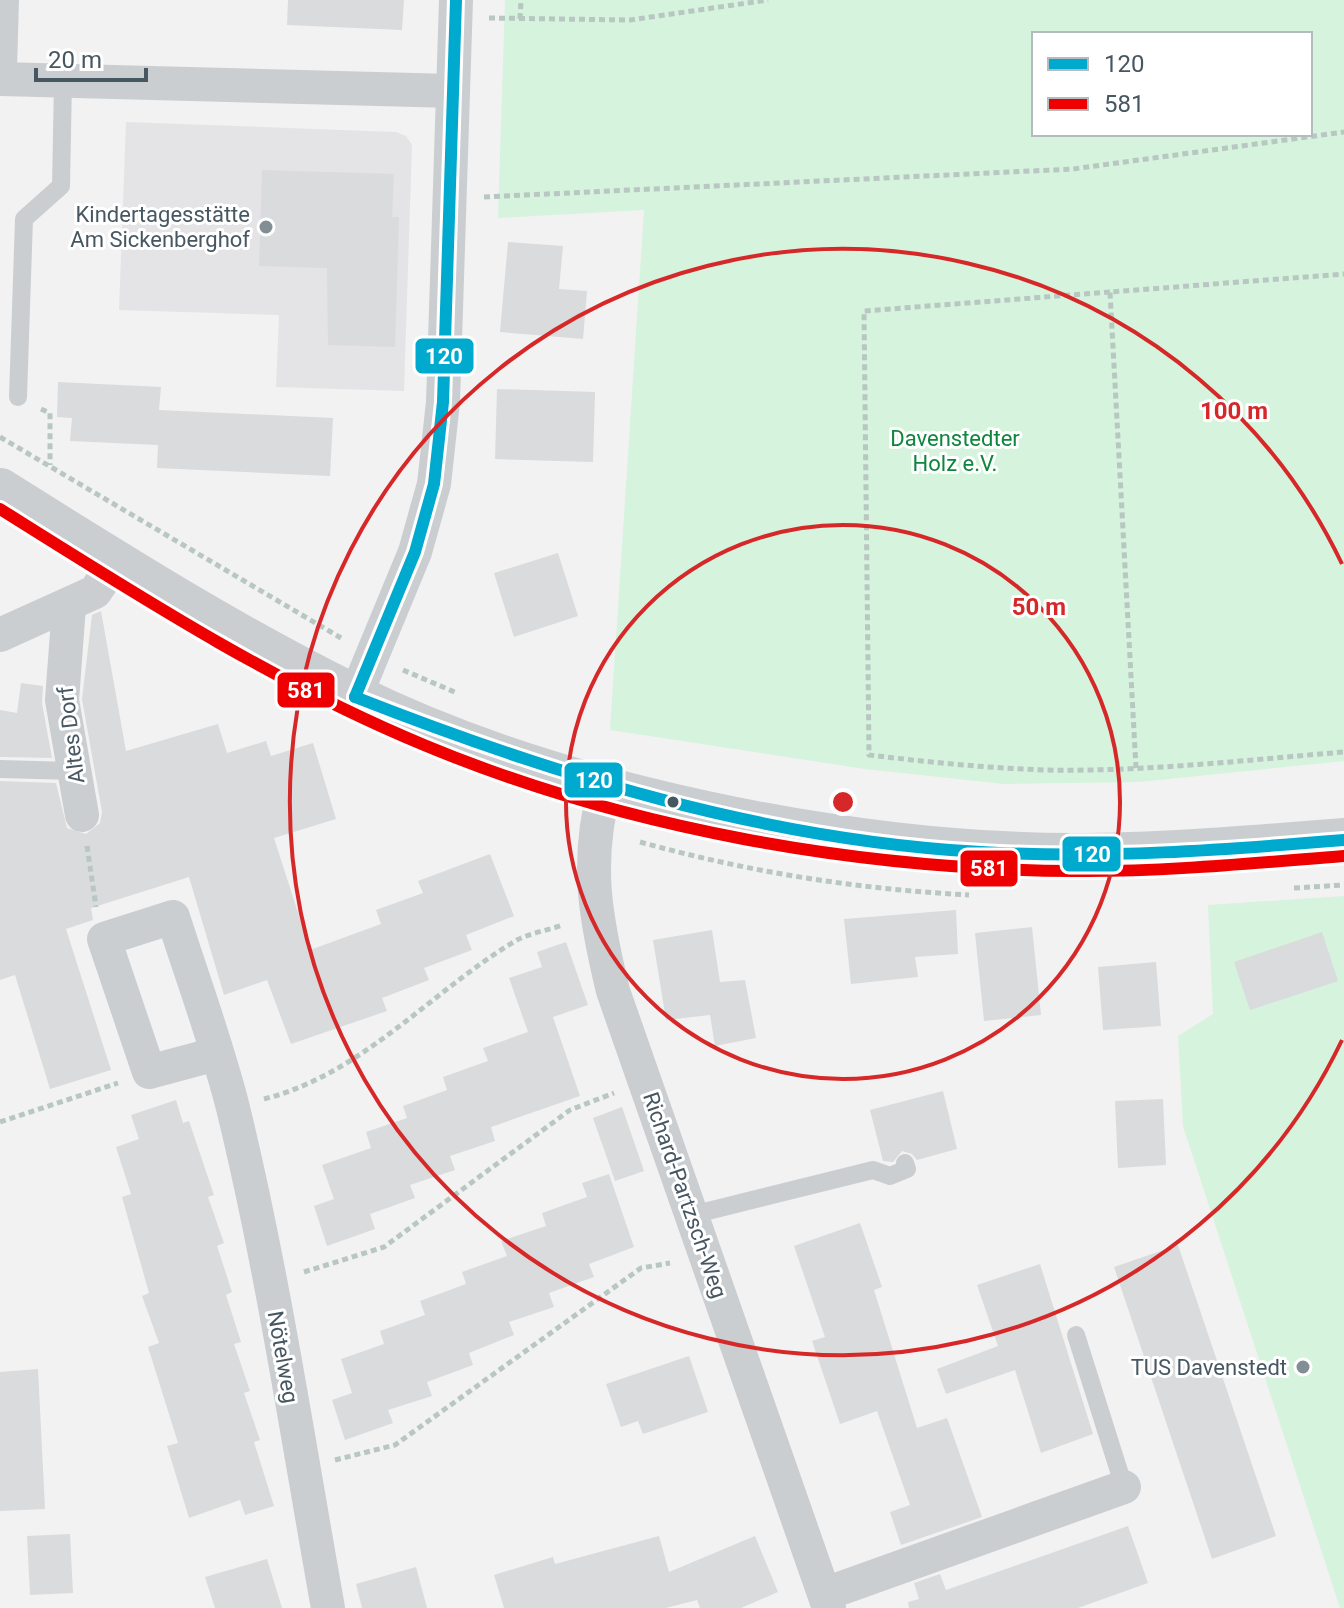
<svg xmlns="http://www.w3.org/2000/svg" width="1344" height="1608" viewBox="0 0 1344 1608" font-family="Roboto,sans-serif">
  <rect width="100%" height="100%" fill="#f3f2f2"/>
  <!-- education -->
  <path fill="#e4e3e5" d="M126 122 396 132 406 136 412 145 404 391 276 387 279 315 119 310Z"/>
  <!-- green -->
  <g fill="#d5f3dd" fill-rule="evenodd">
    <path d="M505 0H1344V761L1139 782 1004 784 865 769 610 730 644 210 498 218ZM1034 34H1310V134H1034Z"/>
    <path d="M1344 896V1608H1340L1183 1126 1178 1036 1213 1014 1208 905Z"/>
  </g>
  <!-- building -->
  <g fill="#dadbdc">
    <path d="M288 0H404L402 30 287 25Z"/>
    <path d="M262 170 394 174 392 217H399L395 347 328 345 327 268 259 266Z"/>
    <path d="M508 242 563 246 559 289 587 291 583 339 500 332Z"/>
    <path d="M58 382 161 387 159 410 333 418 330 476 157 468 158 445 70 441 72 418 57 417Z"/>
    <path d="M497 389 595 392 593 462 495 459Z"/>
    <path d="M558 553 578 616 514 637 494 573Z"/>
    <path d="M101 611 126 751 218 724 227 753 266 741 271 756 313 743 336 819 274 838 310 950 381 924 376 910 423 893 418 881 490 854 514 916 466 935 472 950 424 968 429 980 382 998 387 1011 291 1044 267 980 224 995 189 877 91 908 93 920 66 929 111 1070 50 1089 15 975 0 980V781L56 783 67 828 86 834 100 823 102 812 82 699 92 615Z"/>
    <path d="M21 683 43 686 42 703 52 758 0 757V710L17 713Z"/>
    <path d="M956 910 958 954 915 957 918 977 851 984 844 919Z"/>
    <path d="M1032 927 1041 1015 984 1021 975 933Z"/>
    <path d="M712 930 720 982 745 980 756 1038 715 1046 710 1015 666 1020 653 940Z"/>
    <path d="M1322 932 1338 981 1250 1010 1234 962Z"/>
    <path d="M566 942 588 1005 553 1017 580 1096 491 1127 495 1141 450 1156 455 1170 410 1185 415 1198 370 1214 375 1229 327 1246 314 1206 334 1199 322 1165 371 1148 366 1132 407 1118 403 1106 447 1090 443 1077 488 1061 483 1048 528 1032 509 978 542 967 537 952Z"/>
    <path d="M1156 962 1161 1026 1103 1030 1098 967Z"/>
    <path d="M943 1091 957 1149 917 1160 912 1154 902 1151 893 1162 883 1161 870 1110Z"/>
    <path d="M1163 1099 1166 1165 1118 1168 1115 1101Z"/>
    <path d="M176 1100 183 1123 189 1121 214 1195 208 1197 224 1243 217 1246 232 1292 226 1295 241 1342 234 1344 250 1391 244 1393 260 1440 254 1442 274 1506 245 1515 240 1500 189 1518 167 1446 178 1443 148 1347 159 1343 142 1296 149 1293 122 1197 131 1194 116 1147 139 1139 131 1115Z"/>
    <path d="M622 1107 644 1171 615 1181 593 1118Z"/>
    <path d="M609 1174 634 1247 589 1264 594 1277 549 1293 554 1307 509 1322 514 1335 469 1353 473 1365 427 1382 432 1396 388 1410 393 1423 345 1440 332 1400 352 1393 341 1359 384 1344 380 1331 425 1315 420 1301 466 1284 462 1272 507 1256 501 1241 546 1226 542 1213 587 1197 582 1183Z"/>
    <path d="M860 1223 882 1287 874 1290 917 1428 947 1418 982 1517 901 1545 890 1512 910 1505 877 1411 840 1424 812 1341 825 1337 794 1246Z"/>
    <path d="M1178 1245 1276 1536 1212 1559 1114 1267Z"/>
    <path d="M1040 1264 1093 1434 1041 1453 1015 1370 946 1394 937 1369 998 1346 977 1285Z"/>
    <path d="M689 1356 708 1412 643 1434 638 1421 621 1427 606 1384Z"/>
    <path d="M38 1369 45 1509 0 1511V1372Z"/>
    <path d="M1128 1526 1148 1583 1078 1608H909L908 1602 919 1599 914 1583 940 1574 946 1590Z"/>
    <path d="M70 1534 73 1593 30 1595 27 1536Z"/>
    <path d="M659 1536 669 1572 755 1536 778 1592 741 1608H700L697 1600 666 1608H504L494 1575 553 1557 555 1564Z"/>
    <path d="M267 1559 282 1608H215L205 1577Z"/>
    <path d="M416 1567 427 1608H362L356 1584Z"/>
  </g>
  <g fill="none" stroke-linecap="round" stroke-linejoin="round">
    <!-- path -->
    <g stroke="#b8c7c1" stroke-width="5" stroke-dasharray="6 4" stroke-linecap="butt">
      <path d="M489 18 630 20 768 0"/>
      <path d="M520 19 521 0"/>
      <path d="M484 197 1073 169 1344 132"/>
      <path d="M1110 292 864 311 869 755C927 762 986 768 1045 770 1145 772 1245 760 1344 752"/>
      <path d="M41 409 50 413V465"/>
      <path d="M0 437 341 638"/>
      <path d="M403 670 457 693"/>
      <path d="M1136 768 1110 292 1344 274"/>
      <path d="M640 842C749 872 856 889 969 895"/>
      <path d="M87 846 96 907"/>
      <path d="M1294 888 1344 885"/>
      <path d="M264 1099C363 1074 431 991 517 940 530 933 549 930 563 925"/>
      <path d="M0 1122 118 1083"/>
      <path d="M304 1272 384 1247 570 1110 614 1093"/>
      <path d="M335 1460 395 1445 641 1268 670 1263"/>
    </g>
    <!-- service -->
    <g stroke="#cbced1" stroke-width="18">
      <path d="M18 397 24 219 61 186 63 81"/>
      <path d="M0 769 73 771"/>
      <path d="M692 1215 873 1170 890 1176 907 1169 905 1163"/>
      <path d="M1076 1335 1124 1487"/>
    </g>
    <!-- minor -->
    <g stroke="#cbced1" stroke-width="34">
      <path d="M0 69 2 0"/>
      <path d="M0 79 453 91"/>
      <path d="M69 606 62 700 82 815"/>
      <path d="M0 635 95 592 115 562"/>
      <path d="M355 697 415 552 434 484 443 402 456 0"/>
      <path d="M605 787C585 862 595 917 613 991L829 1608"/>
      <path d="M216 1054 149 1072 104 939 173 917C193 980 217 1044 233 1108 273 1272 298 1441 328 1608"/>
      <path d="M825 1594 1124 1487"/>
    </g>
    <!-- tertiary -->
    <path stroke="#cbced1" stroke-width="44" d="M0 490C115 562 230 635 352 695 554 795 848 855 1073 855 1163 855 1254 847 1344 840"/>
    <defs>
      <g id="bus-1">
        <path d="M355 697C556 776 764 840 981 852 1103 859 1223 850 1344 840"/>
        <path d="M355 697 415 552 434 484 443 402 456 0"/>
      </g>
      <path id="bus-2" d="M0 509C137 595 274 683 424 745 626 829 855 869 1073 871 1163 872 1254 863 1344 856"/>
    </defs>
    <!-- bus-1 casing -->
    <use href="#bus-1" stroke="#fff" stroke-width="18"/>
    <!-- bus-2 casing -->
    <use href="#bus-2" stroke="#fff" stroke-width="18"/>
    <!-- bus-1 -->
    <use href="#bus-1" stroke="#00a9ce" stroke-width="12"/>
    <!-- bus-2 -->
    <use href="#bus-2" stroke="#e00" stroke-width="12"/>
  </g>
  <!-- distance rings -->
  <g fill="none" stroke="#d62828" stroke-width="4">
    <circle cx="843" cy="802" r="277"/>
    <path d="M1342 1040A553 553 0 1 1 1342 564"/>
  </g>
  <!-- markers -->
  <g fill="#838d94" stroke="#fff" stroke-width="3">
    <circle cx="266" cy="227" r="8"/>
    <circle cx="1303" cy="1367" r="8"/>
  </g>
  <circle fill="#475761" stroke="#fff" stroke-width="3" cx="673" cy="802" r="7"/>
  <g text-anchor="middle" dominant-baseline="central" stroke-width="6" stroke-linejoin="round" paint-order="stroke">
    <!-- poi labels -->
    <g font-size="22" fill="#475761" stroke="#fff" text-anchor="end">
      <text x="250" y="214">Kindertagesstätte<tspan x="250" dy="25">Am Sickenberghof</tspan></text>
      <text x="1287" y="1367">TUS Davenstedt</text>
    </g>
    <!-- park labels -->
    <g font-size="22" fill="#0e863d" stroke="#fff">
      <text x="955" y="438">Davenstedter<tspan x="955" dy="25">Holz e.V.</tspan></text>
    </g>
    <!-- street labels -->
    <g font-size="22" fill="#475761" stroke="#fff">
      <text transform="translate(71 735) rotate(-97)">Altes Dorf</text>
      <text transform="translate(685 1195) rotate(71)">Richard-Partzsch-Weg</text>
      <text transform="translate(283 1357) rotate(80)">Nötelweg</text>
    </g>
  </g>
  <circle cx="843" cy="802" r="12" fill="#d62828" stroke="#fff" stroke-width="4"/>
  <g font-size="24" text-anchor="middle" font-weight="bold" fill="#d62828" stroke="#fff" stroke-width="6" stroke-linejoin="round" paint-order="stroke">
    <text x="1234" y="419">100 m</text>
    <text x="1039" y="615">50 m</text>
  </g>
  <g stroke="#fff" stroke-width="3">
    <rect x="414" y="337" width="61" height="38" rx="8" fill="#00a9ce"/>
    <rect x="276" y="671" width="60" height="38" rx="8" fill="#e00"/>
    <rect x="563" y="761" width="61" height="38" rx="8" fill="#00a9ce"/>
    <rect x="1061" y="835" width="61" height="38" rx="8" fill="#00a9ce"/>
    <rect x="959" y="849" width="60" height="39" rx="8" fill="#e00"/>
  </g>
  <g font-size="22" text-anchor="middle" font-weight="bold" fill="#fff">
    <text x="444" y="364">120</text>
    <text x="306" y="698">581</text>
    <text x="594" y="788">120</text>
    <text x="1092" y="862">120</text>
    <text x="989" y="876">581</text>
  </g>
  <!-- legend -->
  <rect x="1032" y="32" width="280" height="104" fill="#ffffff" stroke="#b5bcc0" stroke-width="2"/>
  <rect x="1048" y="58" width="40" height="12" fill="#00a9ce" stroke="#b5bcc0" stroke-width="2"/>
  <text x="1104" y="72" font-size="24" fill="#475761">120</text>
  <rect x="1048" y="98" width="40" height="12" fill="#ee0000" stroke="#b5bcc0" stroke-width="2"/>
  <text x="1104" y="112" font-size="24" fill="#475761">581</text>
  <!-- scale -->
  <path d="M36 68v12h110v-12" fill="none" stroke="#475761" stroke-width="4"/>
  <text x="48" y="68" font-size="24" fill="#475761" stroke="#ffffff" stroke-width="6" paint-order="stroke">20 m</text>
</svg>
